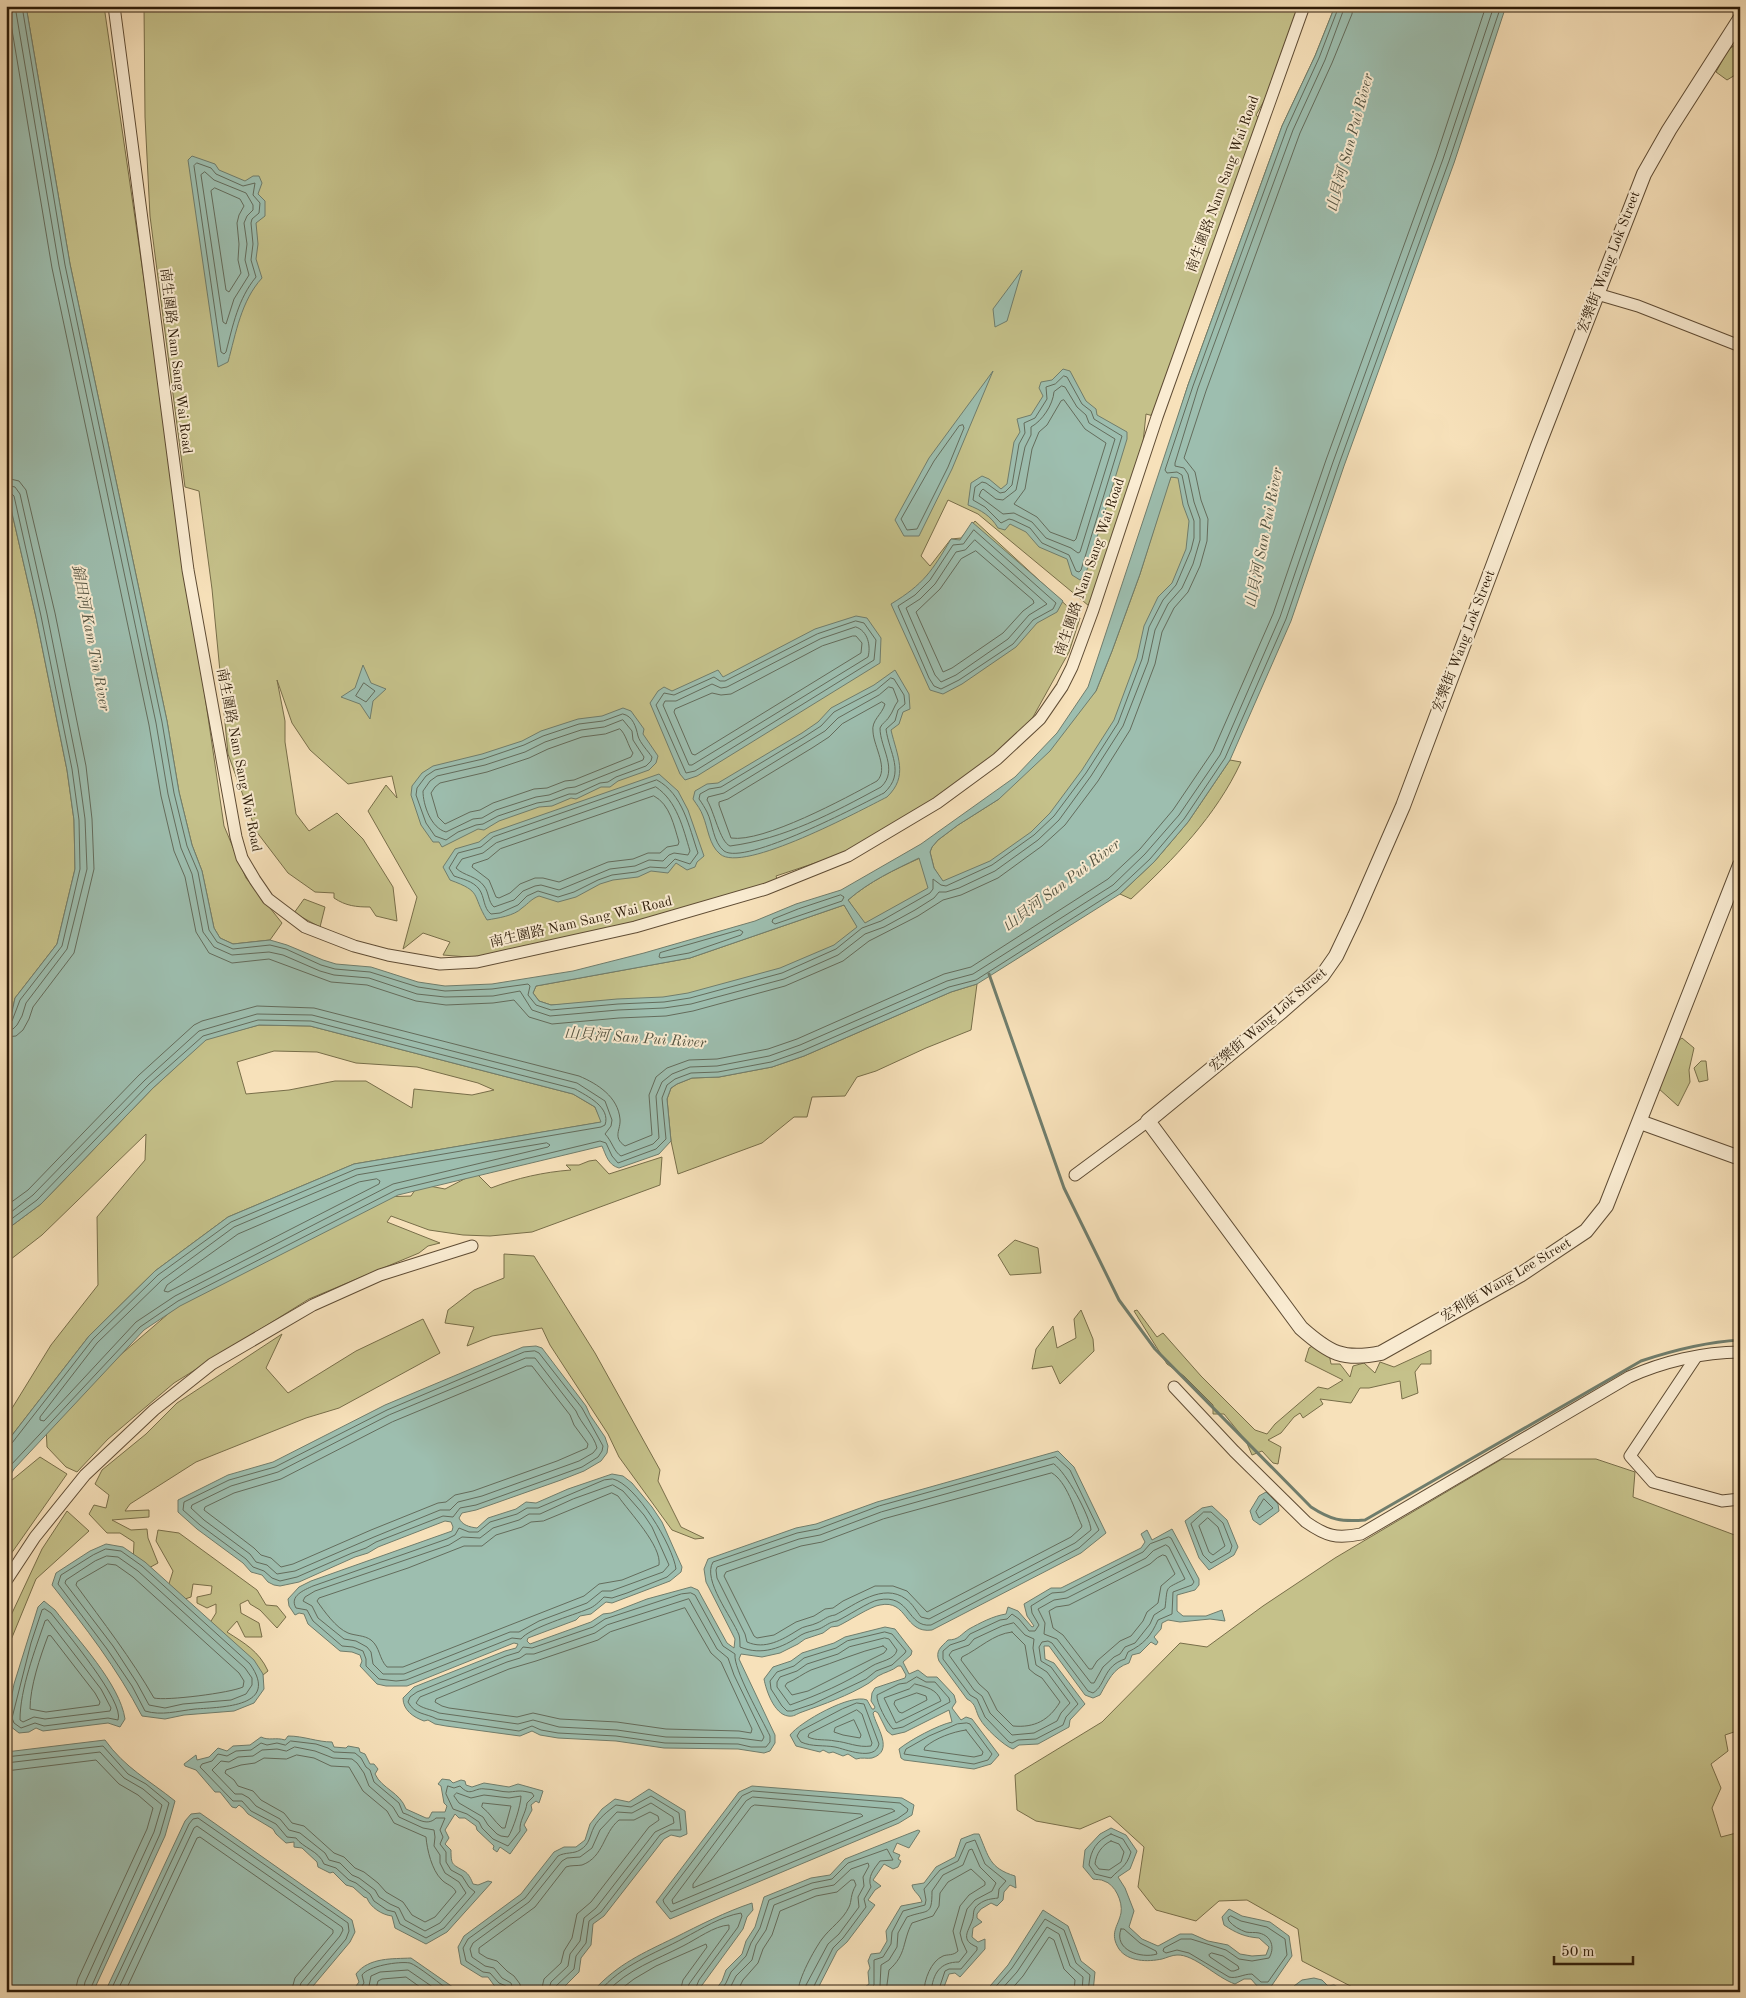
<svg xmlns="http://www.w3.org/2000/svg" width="1746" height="1998" viewBox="0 0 1746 1998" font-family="'Old Standard TT','Noto Serif TC',serif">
  <rect width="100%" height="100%" fill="#f7e1ba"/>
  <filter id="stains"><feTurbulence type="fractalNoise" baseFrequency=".004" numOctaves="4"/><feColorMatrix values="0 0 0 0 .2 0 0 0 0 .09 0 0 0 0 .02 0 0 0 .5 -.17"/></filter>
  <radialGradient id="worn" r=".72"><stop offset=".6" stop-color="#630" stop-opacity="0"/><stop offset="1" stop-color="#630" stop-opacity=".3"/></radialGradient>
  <!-- green -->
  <g fill="#c5c18a" stroke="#786e49" fill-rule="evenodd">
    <path d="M26 6H104L224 826 246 878 282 923 270 940 233 944 220 938 214 928 202 871 192 845 179 792 167 721 70 264Z"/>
    <path d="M144 6H1304L1264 101 1256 115 1265 125 1157 417 1146 414 1143 443 1089 606 978 514 948 500 921 556 930 566 951 539 961 538 975 521 1080 618 1069 652 1033 717 997 759 886 833 833 857 776 876 780 887 639 930 479 958 443 955 450 942 423 933 403 949 417 897 368 811 386 785 397 798 392 776 348 784 310 750 292 723 277 680 285 721V742L296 814 309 831 337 813 363 839 393 887 397 921 376 916 370 907C356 907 346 906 334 898V893L315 892 288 873 256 831 228 754 212 589 199 491 185 487 150 216 145 117Z"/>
    <path d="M1335 6 1274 326 1072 854 744 996 551 1005 539 1001 533 993 536 986 690 958 844 905 857 926 864 923 848 900C870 881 894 870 920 858L924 871 943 882 934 868 930 852 932 847 938 840 958 825 999 799 1096 691 1112 651 1140 574 1166 490 1171 477H1177L1169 446 1188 385 1282 126 1315 56Z"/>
    <path d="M1740 41V72L1727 80 1716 72 1728 50Z"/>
    <path d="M6 487 36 617 67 770 74 820 75 869 57 944 15 998 12 1012 6 1022Z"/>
    <path d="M1230 760 1241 762C1216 816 1174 859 1131 899L1120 894 1154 862 1188 822Z"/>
    <path d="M304 899 325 907 320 927 294 913Z"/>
    <path d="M977 984 971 1030 926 1048 876 1071 857 1077 845 1096 812 1097 807 1117H794L762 1143 678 1174 671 1141 667 1099 671 1088 677 1084 692 1078 719 1077 772 1067 804 1056 951 992Z"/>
    <path d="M259 1025 310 1026 573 1094 595 1107 602 1122 354 1164 228 1217 155 1271 89 1336 6 1443V1418L51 1345 98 1285 97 1217 145 1160 146 1134 42 1235 6 1263V1230L41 1204 153 1088 206 1039ZM274 1051 317 1052 356 1063 417 1067 478 1083 494 1090 472 1095 414 1089 412 1108 366 1081H335L289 1090 246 1094 237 1062Z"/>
    <path d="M1682 1038 1694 1048 1689 1070 1690 1082 1678 1106 1648 1079 1661 1052Z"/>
    <path d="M1701 1061H1706L1708 1080 1699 1082 1694 1068Z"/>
    <path d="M662 1157 660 1185 532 1232 490 1236 463 1235 429 1230 391 1216 387 1222 440 1243 428 1246 419 1253 309 1299 174 1383 108 1439 77 1472 66 1467 47 1447 46 1426 89 1382 190 1295 380 1197 411 1196 419 1184 445 1189 476 1173 491 1188C517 1178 544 1172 571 1170L566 1165H579L589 1161 596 1160 609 1174Z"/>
    <path d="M1015 1240 1038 1248 1041 1273 1010 1275 998 1255Z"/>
    <path d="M504 1254 534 1256 595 1353 660 1470 658 1481 681 1527 704 1538 695 1539 672 1530 619 1457 608 1434 550 1345 542 1328 492 1336 467 1346 474 1327 445 1323 448 1310 474 1290 504 1278Z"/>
    <path d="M1081 1310 1093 1339 1094 1351 1060 1384 1052 1366 1032 1369 1036 1349 1053 1326 1057 1348 1076 1338 1074 1319Z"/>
    <path d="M1137 1310 1157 1337 1163 1333 1201 1376 1255 1430 1267 1434 1275 1424 1318 1387 1328 1389 1343 1380 1305 1361 1309 1348 1326 1338 1331 1364H1340L1350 1377 1353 1366 1364 1363 1375 1373 1380 1362 1394 1367 1431 1350V1364H1421L1415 1372 1418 1393 1402 1399 1400 1381 1369 1388H1360L1351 1403 1320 1399 1323 1404 1303 1418 1300 1413 1294 1417 1281 1433 1268 1440 1281 1447 1278 1464 1273 1463 1262 1451 1252 1455 1246 1441 1224 1414H1213V1405L1184 1376 1167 1364 1134 1311Z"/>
    <path d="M423 1319 440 1353 339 1408 306 1418 196 1462 130 1504 125 1511 149 1510V1517L112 1520 131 1530 147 1529 148 1538 158 1563 145 1570 133 1563 134 1542 120 1533H107L89 1514 94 1505 106 1508 109 1495 95 1484 102 1470 146 1434 177 1403 282 1334 266 1368 288 1393 356 1351Z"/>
    <path d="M40 1457 67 1474 6 1561V1485Z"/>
    <path d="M1502 1459H1596L1635 1472 1633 1497 1740 1537V1730L1725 1735 1728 1751 1711 1764 1721 1788 1712 1808 1721 1837 1740 1832V1992H1362L1302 1961 1298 1929 1247 1900 1219 1901 1196 1921 1156 1910 1138 1887 1144 1847 1110 1816 1080 1829 1036 1821 1017 1810 1015 1775 1102 1722 1180 1643 1207 1647 1263 1606 1335 1558Z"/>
    <path d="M67 1511 89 1531 36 1579 6 1652V1626L42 1549Z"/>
    <path d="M158 1530 179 1533 257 1590 266 1605 277 1606 286 1617 277 1628 260 1610 250 1604 248 1600 240 1604 241 1613 259 1623 262 1637H245L237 1621 227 1632C244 1643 259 1651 268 1671L258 1679 208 1626 216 1613V1604L207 1608 197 1603V1597L211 1594 212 1586 193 1584 191 1597 179 1601 167 1590 173 1571 156 1541Z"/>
  </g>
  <!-- water -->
  <g fill="#9dbeaf" stroke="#707d6c" fill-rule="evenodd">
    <path d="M6 6H26L70 264 167 721 179 792 192 845 202 871 214 928 220 938 233 944 270 940 287 945 323 960 336 964 371 967 418 982 445 986 492 984 573 971 644 953 755 921 796 904 841 890 921 844 1015 777 1057 733 1088 687 1188 385 1282 126 1315 56 1335 6H1506L1454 163 1344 466 1291 621 1230 760 1188 822 1154 862 1120 894 977 984 951 992 804 1056 772 1067 719 1077 692 1078 677 1084 671 1088 667 1099 671 1141 659 1154 619 1168C608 1165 606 1155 602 1146L398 1195 180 1306 144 1330 14 1469 6 1483V1443L89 1336 155 1271 228 1217 354 1164 601 1122 595 1107 573 1094 310 1026 259 1025 206 1040 153 1088 41 1204 6 1230V1022L12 1012 15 998 57 944 75 869 74 820 67 770 36 617 6 487ZM1171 477 1178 478 1183 505 1189 521 1186 549 1172 583 1158 597 1144 626 1137 658 1114 720 1082 770 1050 813 1031 832 990 861 943 881 934 868 930 852 932 847 938 840 958 825 999 799 1050 751 1096 691 1112 651 1140 574ZM919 858 928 888 865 923 848 900C870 881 894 870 919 858ZM844 905 857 927 834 945 780 968 688 993 663 997 617 999 551 1005 539 1001 533 993 536 986 690 958Z"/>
    <path d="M192 156 215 164 219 170 245 181 253 176H259L262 183 258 194 265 201V216L256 223 258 244 256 259 262 278C241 301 236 333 228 362L218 367 188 160Z"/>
    <path d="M1022 270 1007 321 995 327 993 309Z"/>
    <path d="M1063 369 1070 371 1086 401 1096 409 1097 415 1127 432V439L1086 573 1080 580 1072 575 1067 559 1039 547 1026 532 1010 524 1005 530 998 528C991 516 981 510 968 505L971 483 982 476 989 479 1001 489 1007 484 1014 442 1020 432 1017 419 1031 415 1043 396 1039 388 1041 382 1052 380Z"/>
    <path d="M993 371 952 469 919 536H904L895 520 929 458Z"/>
    <path d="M972 522 1063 601 1057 612 1037 623 1016 647 962 684 943 694 930 690 891 604C924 584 932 571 951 539L960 540Z"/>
    <path d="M856 616 867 618 881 638 880 663 697 776 685 780 680 774 650 703 658 691 664 687 672 691 718 670 723 677 815 629Z"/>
    <path d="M363 665 371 683 386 689 373 701 370 719 360 704 341 697 355 688Z"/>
    <path d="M895 670 909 694 910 709 903 712 899 724 891 730C897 756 909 776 887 797 861 810 743 874 720 854 709 845 708 828 703 816 701 810 697 805 693 799L695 791 707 784 718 783 802 733 818 722 831 708 874 685Z"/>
    <path d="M623 708 631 711 644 729 643 734 658 756 656 763 649 770 618 781 610 787H601L576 799 571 798 552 806 539 807 499 821 484 830 478 829 442 847 439 842H433L421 825 411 795 412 786 422 773 433 766 482 754 522 741 541 731 578 719 602 716Z"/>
    <path d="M659 774 678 791 688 810 704 856 697 862 695 867 687 870 676 863 668 873 651 871 638 877 613 880 600 884 576 897 558 902 539 896C531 899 529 903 522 908 514 916 498 918 487 920 471 894 483 892 450 880L443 867 455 849 479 842 490 833Z"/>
    <path d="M536 1346 542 1348 586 1406 590 1415 605 1437 608 1446 607 1453 601 1461 584 1471 561 1480 476 1510 462 1513 459 1518C462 1525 469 1527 477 1528L488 1518 516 1509 526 1502 536 1503 568 1489 612 1474 623 1476 632 1483 652 1507 662 1522 682 1567 681 1572 670 1581 612 1603 606 1602 591 1614 580 1616 576 1620 528 1638 527 1641 530 1644 591 1622 603 1614 611 1613 647 1599 691 1587 698 1590 727 1643 734 1648 735 1639 706 1582 704 1569 708 1559 796 1528 816 1524 877 1502 1058 1451 1074 1467 1106 1533 1081 1553 932 1630C904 1634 908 1599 880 1605 871 1606 847 1622 838 1626L831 1627 823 1633 805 1639 798 1644 780 1653 762 1657 741 1654 739 1659 775 1735V1743L770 1751 764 1753 738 1749 664 1748 616 1741 558 1738 540 1735 532 1731 520 1736 446 1726 435 1724 428 1720 424 1721C413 1717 403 1710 403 1698L414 1687 505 1651 516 1648 518 1644 514 1643 407 1686H386L377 1684 360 1666 362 1661 360 1655 352 1652 340 1651 308 1624 304 1614 299 1613 295 1615 289 1606 288 1599 299 1587 311 1581 452 1531 453 1527 451 1522 445 1521 378 1547 368 1553 355 1557 299 1582 280 1586 274 1585 268 1582 262 1575 251 1572 243 1563 197 1529 178 1512V1500L228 1475 273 1462 385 1405 523 1347Z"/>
    <path d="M1266 1492 1278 1504 1279 1511 1260 1525 1253 1520 1250 1511 1259 1496Z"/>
    <path d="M1212 1506 1227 1520 1238 1547 1234 1555 1209 1570 1199 1558 1185 1521 1202 1508Z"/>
    <path d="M1172 1529 1199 1579V1585L1195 1590 1177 1595V1611L1183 1616H1206L1222 1610 1225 1621 1210 1619 1180 1622 1168 1620 1162 1623 1161 1629 1154 1637 1158 1642 1156 1645 1151 1642 1140 1653 1132 1655 1129 1663C1113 1668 1108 1681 1100 1695L1093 1698 1085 1695 1049 1646H1044L1045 1659 1054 1663 1085 1704 1070 1720 1069 1727 1038 1744 1019 1745 1013 1749C1004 1746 984 1727 980 1719 975 1711 977 1704 967 1699L939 1661C935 1651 941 1647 948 1640 959 1640 961 1634 969 1629 980 1623 993 1616 1006 1614L1008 1607 1018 1611 1032 1627 1034 1626 1027 1616 1024 1604 1051 1588H1061L1141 1548 1145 1542 1141 1534 1147 1530 1152 1540Z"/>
    <path d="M106 1544 123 1547 145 1562 254 1660 263 1674 264 1689 254 1703 234 1711 184 1715 165 1719 142 1716C117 1668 85 1627 52 1585L56 1573 90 1551Z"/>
    <path d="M44 1601 55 1610C77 1639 120 1684 125 1719L120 1727 108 1723 43 1731 36 1728 29 1732 19 1733 10 1726 7 1721 14 1684 38 1607Z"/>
    <path d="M885 1627 895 1629 912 1651 911 1655 903 1662 909 1674 918 1670 927 1677H937L954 1695 956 1702 952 1708 961 1720 966 1717 972 1719 999 1755 991 1764 974 1769 904 1760 901 1758 899 1749C910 1740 938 1725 952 1722L949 1710 905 1732 892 1735 887 1731 878 1713 875 1711 873 1713C876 1727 895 1751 872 1758 867 1759 862 1757 856 1759L848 1754 843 1756 833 1752 829 1753 823 1750 820 1752 796 1746 790 1735C800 1722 851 1693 867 1700L872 1709H874L875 1707 871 1701 872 1693 875 1688 905 1678 906 1675 901 1666H898C892 1671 885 1672 878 1676 875 1678 872 1681 869 1683 848 1696 824 1704 802 1712 796 1714 794 1717 788 1716 774 1714 766 1690 764 1679L773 1667 791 1661 802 1653 834 1643 845 1637Z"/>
    <path d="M288 1736C304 1736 317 1742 332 1742L334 1747 346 1748 348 1746 359 1748 360 1752 365 1754 370 1764H374L378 1769 375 1774C382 1789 400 1792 406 1809L426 1818H429L432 1812H445L447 1806 444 1803 441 1786 438 1784 442 1779 450 1780 453 1783 461 1780 465 1781 466 1785 472 1787 484 1783 509 1787 518 1784 543 1791 539 1803 536 1801 531 1805 532 1810 524 1825 527 1830 510 1854 500 1847 497 1852 493 1849 494 1846 477 1830 476 1826 465 1818H459L455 1814 445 1830 449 1838 445 1844 451 1850C451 1865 452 1864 464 1871 469 1874 471 1879 473 1884L478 1885 488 1881 492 1882 447 1932 426 1944 395 1928 392 1916C382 1915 370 1907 367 1898L364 1897 353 1887 346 1885 333 1872 330 1873 318 1867 317 1862 302 1848 294 1847V1842L286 1843 276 1834 273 1829 248 1814 243 1808 239 1805 236 1808 232 1807 220 1792H215L196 1770 185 1766 184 1764 196 1755 197 1760 209 1757 218 1748 227 1751 233 1746 250 1745 261 1737C269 1741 276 1737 285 1740Z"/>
    <path d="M105 1740C125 1768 149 1780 175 1801L165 1836 93 1992H6V1752Z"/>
    <path d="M752 1786 902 1798 914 1805 912 1815 899 1823 670 1919 656 1902 739 1792Z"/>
    <path d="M649 1789 685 1811 687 1834 680 1837 671 1835 664 1839 604 1916 593 1924 591 1945 581 1958 579 1972 559 1992H511L496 1988 488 1977H482L461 1964 458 1947 464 1936 521 1894 554 1852 564 1847H576L585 1840 590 1824 602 1809 615 1799 629 1802Z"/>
    <path d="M200 1813 352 1920 355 1932 350 1942 308 1992H105L185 1821 191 1814Z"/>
    <path d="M1111 1828 1126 1835 1137 1851 1130 1869 1118 1877 1125 1888 1134 1911 1129 1927 1142 1939 1158 1946 1180 1934H1192L1208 1941 1228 1945 1240 1954 1252 1956 1266 1955 1269 1947 1259 1938C1245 1937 1236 1933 1224 1925L1222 1917 1229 1909 1242 1916 1270 1922 1289 1936 1292 1956 1270 1988 1258 1987 1251 1979H1244L1235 1984C1217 1978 1194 1954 1177 1955 1172 1955 1166 1958 1162 1959 1148 1962 1128 1962 1119 1949 1109 1933 1118 1927 1121 1913 1123 1902 1115 1884 1104 1881 1101 1879 1096 1880 1093 1879L1083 1867 1085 1850 1100 1834Z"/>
    <path d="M918 1830 920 1831 909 1848 897 1843 893 1852 900 1855 898 1859 901 1861 898 1867 893 1869 884 1864 873 1880 881 1886 875 1890 868 1900 875 1905 847 1942 837 1951 816 1992H714L722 1981 726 1970 742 1954 746 1941 755 1927 764 1897 811 1878 830 1875 845 1859Z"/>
    <path d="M974 1834H979C989 1857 989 1868 1015 1876L1016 1888 1010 1885 1004 1892 1003 1900 997 1906 991 1903 981 1909 977 1914V1918L982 1922 973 1928 972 1937 978 1942 985 1939V1949L960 1977 955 1973 949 1974 942 1992H858L869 1984 868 1972 870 1968 868 1961 871 1954 880 1953 887 1941 886 1931 901 1906 922 1902C920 1894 913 1892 912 1885L924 1883 936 1867 955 1857 961 1839Z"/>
    <path d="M752 1903 753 1910 747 1917 743 1929 697 1992H596L594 1990C618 1964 643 1953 674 1938 700 1925 725 1912 752 1903Z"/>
    <path d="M1043 1910 1068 1926 1081 1961 1095 1972 1093 1992H985L1008 1965Z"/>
    <path d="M411 1958 460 1992H343L353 1990 359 1982 356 1974C369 1957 393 1959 411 1958Z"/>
    <path d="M1314 1978 1322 1980 1328 1986 1334 1985 1348 1992H1294V1986L1302 1980Z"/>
  </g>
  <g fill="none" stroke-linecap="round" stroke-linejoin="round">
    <!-- shore -->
    <g stroke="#646c5c" stroke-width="1">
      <path d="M8 6 52 268 149 725 161 796 174 851 185 877 196 932 209 953 232 963 269 959 331 982 367 985 416 1001 446 1005 493 1003 514 1000 529 1017 552 1024 619 1018 666 1016 693 1011 785 986 843 961 869 941 918 916 943 900 961 895 998 878 1042 846 1065 825 1098 781 1130 730 1155 664 1162 632 1174 608 1188 592 1200 566 1207 541 1208 519 1201 500 1195 472 1184 458 1206 391 1300 133 1332 63 1352 14 1353 6"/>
      <path d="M15 6 59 266 156 723 168 794 181 848 192 874 203 932 214 947 232 955 269 952 283 955 320 971 334 975 369 978 417 994 445 997 493 996 520 991 532 1010 550 1016 618 1010 664 1008 691 1004 784 979 838 955 865 934 884 927 915 910 934 898 939 892H946L959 888 995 871 1038 840 1059 820 1091 776 1123 726 1148 662 1155 630 1168 604 1182 588 1193 564 1200 540V519L1194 502 1188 474 1184 468 1175 466V463L1198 388 1293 130 1325 60 1345 6"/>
      <path d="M22 6 65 265 162 722 174 793 187 846 198 872 209 930 217 942 233 949 270 945 286 949 321 965 335 969 370 972 418 987 445 991 492 989 528 984 530 986 528 995 536 1005 551 1010 618 1004 664 1002 690 998 782 973 836 949 862 928 881 921 930 893 933 889V879L941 885 946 886 992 865 1034 835 1054 816 1086 773 1118 723 1142 659 1149 627 1163 600 1176 585 1191 550 1194 538V521L1188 504 1182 475 1177 472 1167 473 1165 470 1193 386 1287 128 1319 58 1339 6"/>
      <path d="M197 163 211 168 216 174 243 186 255 183 253 195 260 203 259 213 252 219 251 223 253 244 251 260 256 277C238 299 233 325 226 352L224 354 221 352 194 166Z"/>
      <path d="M205 172 214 180 246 193 253 205V210L247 216 244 223 247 244 245 260 249 275 234 299 226 324 223 322 201 175Z"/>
      <path d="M215 188 240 199 244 206 239 215 237 223 239 244 238 260 241 273 229 292 226 290 211 191Z"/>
      <path d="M1064 376 1067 377 1082 404 1091 411 1094 419 1122 436 1081 570 1079 572 1076 571 1069 555 1042 543 1030 528 1013 520 1009 519 1001 523 985 507 973 500 975 487 982 482 986 483 1000 493 1005 492 1012 485 1019 444 1025 433 1024 423 1035 418 1047 399 1046 387 1055 384Z"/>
      <path d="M1062 386 1065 387 1077 407 1086 415 1089 423 1115 439 1080 552 1078 553 1071 548 1046 538 1032 522 1014 513 1003 514 979 496 981 491 983 489 996 499 1003 500 1016 490 1025 447 1031 435V427C1042 421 1053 405 1054 392Z"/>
      <path d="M1064 400 1085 429 1106 443 1076 539 1074 541 1050 532 1037 517 1014 504 1025 489 1032 449 1039 432 1047 425 1061 401Z"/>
      <path d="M963 425 964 428 948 467 917 529 907 530 901 519 934 461 959 426Z"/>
      <path d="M6 478 19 481 26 490 55 613 86 766 92 819 94 869 74 953 33 1007 29 1019 23 1030 16 1036 6 1037"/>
      <path d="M6 485 15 487 20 494 47 614 78 768 85 819 87 869 67 949 26 1003 22 1016 17 1025 13 1029 6 1030"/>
      <path d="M6 492 11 493 14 496 41 616 72 769 79 820 80 869 62 946 20 1000 12 1021 6 1024"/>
      <path d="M974 530 1056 603 1053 609 1033 620 1013 644 959 680 941 689 934 686 929 678 898 606 915 595 930 580 953 545 963 544Z"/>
      <path d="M975 540 1047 604 1029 615 1008 639 956 675 941 682 935 675 906 608 920 599 935 584 956 552 965 550Z"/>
      <path d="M976 551 1033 600 1034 603 1023 611 1003 633 952 668 943 672 916 612 940 589 961 559Z"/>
      <path d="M856 621 864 623 876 640 874 660 695 771 686 773 656 705 664 693 674 695 714 677 720 681H725L817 634Z"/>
      <path d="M856 627C868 631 871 646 868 657L692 765H689L663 705 665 701H676L712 684 721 688 727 687 820 639Z"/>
      <path d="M853 636H856L862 643 861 653 695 755 692 754 674 712 675 709 712 693 721 695 731 694 822 646Z"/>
      <path d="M891 678 894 679 904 695 905 704 898 710 895 721 886 729C889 753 906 773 884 793 860 805 745 866 724 851 713 842 713 824 707 812 705 808 702 803 699 799L700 794 709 789 721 787 804 737 821 726 834 712 876 690Z"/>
      <path d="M364 683 375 691 366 702 356 696Z"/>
      <path d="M889 687 893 688 898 701C894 706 893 712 889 717 886 722 883 722 880 728 880 748 899 770 881 787 833 813 784 839 730 846 720 842 714 811 707 800L708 797 724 793 807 742 825 731 838 718 879 695Z"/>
      <path d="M882 702 885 704C882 715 871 720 873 732 874 747 889 769 877 781 846 798 763 843 731 838L719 805V802L728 799 812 748 829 737 842 724Z"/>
      <path d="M623 714C633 716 636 727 638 736 640 743 648 751 652 757L651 761 646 766 616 777 608 782 600 783 576 794H569L550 801 537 803 498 816 483 824 476 825 458 832 446 840 435 836 426 823 416 795 417 788 426 776 435 770 483 759 524 745 543 736 579 724 603 721Z"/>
      <path d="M623 720 632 731 633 740 644 757 643 760 575 787 567 788 549 795 536 797 496 810 482 818 473 819 446 832C431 828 423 805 423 791L430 781 437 776 485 765 525 752 545 742 581 730 604 727Z"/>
      <path d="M620 729C626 734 628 746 633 753L631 757 574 780 565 781 547 788 534 789 493 803 480 810 470 812 445 824 438 817 431 793 435 787 440 783 487 772 529 758 548 749 582 737 605 734Z"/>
      <path d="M657 780C683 794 689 827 698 853L690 864 675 859 666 868 650 867 636 872 612 875 598 880 574 892 558 897 538 891 527 896 518 905 500 913 491 914C483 908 485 897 479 889 473 881 462 879 454 876L449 868 458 853 481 847 493 837Z"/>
      <path d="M656 787C677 801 683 828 690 851L688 855 674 853 669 855 663 861 649 860 635 866 610 869 559 890 541 885 535 886 523 891 514 900 494 907C488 902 489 892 484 886 477 876 464 876 456 868L462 859 483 853 496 843Z"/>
      <path d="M654 796C670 804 674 826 679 842L678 845 667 847 660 853H648L633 859 608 862 559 882 543 878H535L520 884 510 893 499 898 496 897 489 880 472 867 473 864 488 859 500 849Z"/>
      <path d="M841 895 844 897 842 901 775 924 772 922 773 919 798 909Z"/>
      <path d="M740 930 743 932 741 935 689 953 661 958 659 957 660 953Z"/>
      <path d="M547 1143 550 1145 548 1147 393 1184 175 1296 136 1322 44 1421 40 1420V1417L97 1343 162 1280 234 1227 357 1175Z"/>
      <path d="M377 1179 380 1181 379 1184 168 1292 164 1291 167 1285 238 1234 359 1182Z"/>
      <path d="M6 1206 28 1190 139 1075 194 1025 202 1021 257 1006 314 1008 579 1076C598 1084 618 1097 620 1119 621 1130 612 1137 625 1146L652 1135 649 1095 656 1077 667 1068 689 1060 717 1059 768 1049 797 1039 944 974 971 967 1108 879 1140 849 1173 810 1213 751 1273 614 1326 460 1436 157 1486 6"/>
      <path d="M6 1216 33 1195 145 1080 199 1031 257 1014 312 1015 577 1083 605 1101 612 1120 611 1126 605 1134C612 1141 614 1152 621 1156L653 1144 659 1138 656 1096 662 1082 672 1074 690 1067 717 1066 769 1056 800 1045 947 981 973 974 1113 885 1145 854 1179 815 1220 755 1280 617 1333 462 1443 159 1494 6"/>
      <path d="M6 1223 37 1200 149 1084 203 1036 258 1020 311 1021 575 1089C587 1096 611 1107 605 1125L601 1127 356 1169 231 1222 158 1275 93 1339 12 1443 6 1445"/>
      <path d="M535 1351 539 1353 582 1408 603 1446 602 1451 598 1457 582 1467 560 1475 476 1505 460 1508 453 1517 443 1516 376 1542 366 1548 352 1553 297 1577 280 1581 272 1578 264 1571 253 1567 246 1559 200 1525 183 1510 184 1502 229 1480 275 1467 387 1410 524 1352Z"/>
      <path d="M526 1358H535L576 1411C581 1424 594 1435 597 1448L593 1453 579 1461 482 1496 458 1502 450 1510H440L374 1537 295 1571 277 1574 267 1565 256 1562 250 1554 204 1520 191 1508 192 1505 231 1486 278 1472 389 1415Z"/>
      <path d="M527 1366H532L570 1415 574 1425 588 1444 587 1448 557 1461 473 1491 455 1495 446 1502 438 1503 371 1530 293 1564 281 1567 271 1558 261 1555 254 1548 204 1510 205 1507 234 1493 281 1479 392 1422Z"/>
      <path d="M1056 1457 1070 1470 1099 1530 1079 1548 931 1625C907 1628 911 1593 878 1600 870 1601 846 1617 837 1621 829 1622 826 1626 819 1629 813 1631 806 1632 801 1635 782 1648 762 1656 740 1647 740 1643 740 1639 739 1635 732 1617 702 1580 713 1562L797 1533 818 1529 879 1506Z"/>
      <path d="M1054 1464C1066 1472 1090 1516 1091 1530L1075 1543 929 1619 921 1617C916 1611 913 1604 906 1599 883 1582 855 1605 835 1615 827 1616 824 1620 817 1623 811 1626 803 1626 798 1630 782 1640 765 1650 747 1642L745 1634 717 1578 716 1570 717 1567 799 1539 820 1535 881 1512Z"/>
      <path d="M6 1473 10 1466 140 1327 178 1301 396 1190 600 1141 606 1143 612 1156 618 1163 656 1149 666 1139 662 1098 667 1085 675 1079 691 1073 718 1072 771 1062 802 1051 949 987 976 980 1117 890 1150 859 1184 819 1225 758 1286 619 1339 464 1449 161 1501 6"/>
      <path d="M1052 1473C1067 1482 1074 1509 1082 1526L1081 1528 1071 1537 927 1612 907 1591 893 1586H875L843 1601 833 1608 825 1609 814 1616 796 1622 774 1635 757 1638 754 1636 724 1576 726 1572 801 1546 822 1542 883 1519Z"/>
      <path d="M613 1479C636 1484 673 1546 676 1569L667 1577 627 1593 612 1598 604 1597C599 1602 594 1607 588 1609 574 1615 529 1628 521 1639L512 1638 406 1680 396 1681 379 1679 366 1666V1659L363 1651 353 1647 342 1646 313 1621 307 1610 296 1608C289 1596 304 1590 313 1586L447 1539 455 1535 459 1528 469 1532H478L490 1522 517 1514 527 1508H538L604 1480Z"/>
      <path d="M613 1485 623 1491 644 1515 652 1527 669 1565 663 1572 611 1591H602L587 1603 539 1621 519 1632H510L404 1674H383L373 1664 371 1652 367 1647 356 1641 344 1639 318 1618 312 1606 303 1601 305 1597 315 1591 449 1545 462 1537 480 1538 493 1528 519 1520 529 1514H540L573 1499Z"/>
      <path d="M612 1493 618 1496C629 1512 662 1546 659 1565L622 1580 599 1584 584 1596 403 1667H387C379 1659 380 1647 371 1640 364 1635 356 1636 348 1633 336 1628 324 1611 317 1601L319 1598 408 1568 464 1546H482L496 1535 522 1527 531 1522 543 1521Z"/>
      <path d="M1264 1499 1273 1508 1259 1518 1256 1512Z"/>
      <path d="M1204 1512H1211L1223 1523 1232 1546 1230 1552 1211 1563 1203 1555 1191 1524Z"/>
      <path d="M1208 1518 1218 1527 1225 1546 1213 1555 1209 1552 1199 1526Z"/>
      <path d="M1169 1537 1171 1538 1194 1582 1192 1585 1173 1592 1172 1614 1158 1620C1151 1636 1144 1644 1128 1652L1125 1659C1103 1666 1106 1685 1093 1693L1088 1691 1052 1643 1048 1641 1042 1642 1039 1647 1041 1661 1051 1667 1078 1704 1066 1717 1063 1725 1036 1739 1018 1740 1012 1743 1009 1742 985 1717 977 1699 970 1695 943 1659V1651L950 1645 965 1640 970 1634 1000 1620 1007 1619 1012 1614 1019 1619 1029 1631H1035L1039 1625 1032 1613 1031 1606 1052 1593 1064 1592 1143 1552 1150 1544Z"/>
      <path d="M1166 1545 1169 1547 1185 1579C1164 1590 1168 1584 1165 1608L1154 1615 1150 1624 1135 1643 1125 1647 1120 1654 1114 1657 1103 1667 1094 1683H1091L1057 1639 1044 1634 1045 1623 1038 1609 1054 1600 1067 1598 1146 1558 1153 1551Z"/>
      <path d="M106 1549 121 1551 142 1566 250 1664C280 1707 223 1707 195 1709 177 1711 162 1716 145 1711L132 1686 107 1649 58 1584 61 1575 93 1555Z"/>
      <path d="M1163 1555 1166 1556 1175 1574 1161 1586 1158 1603 1147 1612 1143 1621 1131 1636 1120 1641 1097 1661 1092 1669H1089L1063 1635 1053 1628 1049 1611 1056 1607 1069 1605 1150 1564 1157 1558Z"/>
      <path d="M107 1556 118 1557 138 1571 245 1668 252 1678V1685L246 1694 231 1700 183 1704 165 1708 149 1705 137 1683 113 1646 65 1583 66 1580 95 1561Z"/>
      <path d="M108 1564 116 1565 133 1577 239 1673 244 1681 243 1687C230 1693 166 1701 154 1698 131 1658 103 1622 76 1585L77 1582Z"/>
      <path d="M691 1593 695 1595 723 1646 735 1654C733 1669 762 1719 770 1736V1742L766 1747H751L738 1744 665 1743 616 1736 558 1733 541 1730 532 1726 519 1731 437 1719C426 1713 415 1715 408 1702L410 1697 417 1692 506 1656 519 1652 523 1647 532 1648 593 1627 605 1619 681 1594Z"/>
      <path d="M689 1599 717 1649 728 1658 734 1675 764 1737 762 1741 739 1738 666 1737 617 1730 559 1727 533 1720 518 1724 439 1713C431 1709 422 1709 416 1703L420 1697 507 1662 520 1658 526 1654H534L595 1633 607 1625Z"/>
      <path d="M685 1608 711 1653 721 1662 752 1729 751 1733 739 1731 666 1729 617 1722 560 1719 533 1713 517 1717 449 1708 442 1706 435 1702 436 1699 509 1669 536 1661 598 1640 610 1632Z"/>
      <path d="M45 1609 51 1613C65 1631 125 1702 118 1720L108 1718 44 1726 35 1723 21 1728 14 1723 12 1718 31 1643 42 1610Z"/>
      <path d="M48 1620 101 1689 111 1708 110 1711 45 1719 34 1717 23 1722 20 1720C20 1689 35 1650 45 1621Z"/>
      <path d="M1014 1623 1025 1635 1034 1639 1033 1648 1036 1665 1047 1672 1070 1703 1061 1713 1057 1721 1034 1733 1012 1735 990 1713 982 1696 974 1690 949 1655 952 1651 969 1645 974 1639 1002 1626Z"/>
      <path d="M885 1632 892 1634 906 1651 905 1653 892 1665 876 1671 866 1679 813 1704 792 1711H787L782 1706 771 1689 770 1681 777 1672 794 1666 804 1658 836 1648 847 1641Z"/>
      <path d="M1012 1632 1025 1645 1029 1669 1035 1674 1042 1678 1060 1702C1049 1720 1035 1728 1013 1726L997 1710 988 1692 979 1684 961 1660 962 1657C979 1649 993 1634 1012 1632Z"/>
      <path d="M51 1636 95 1693 100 1702 99 1705 46 1712 30 1709C30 1687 40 1657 48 1636Z"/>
      <path d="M885 1638 889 1639 897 1650C895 1660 880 1661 872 1666 846 1683 818 1695 790 1705L777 1687V1682L780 1677 797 1671 807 1664 838 1654 849 1647Z"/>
      <path d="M883 1646 887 1649 884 1653 808 1691 792 1695 785 1686 787 1683C795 1680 804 1673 811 1670 836 1662 858 1652 883 1646Z"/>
      <path d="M917 1677 926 1682H935L949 1698 950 1702 903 1727 893 1729C887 1723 876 1702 877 1695L899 1684 906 1683Z"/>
      <path d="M915 1684C926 1687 937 1689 941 1701L896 1723 884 1698 909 1689Z"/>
      <path d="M917 1693 926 1696 927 1700 902 1713 899 1712 894 1704 895 1701Z"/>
      <path d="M857 1703 864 1704 879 1744C875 1762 845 1749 835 1747 824 1745 812 1747 801 1742L797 1736 800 1731 842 1709Z"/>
      <path d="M857 1710 862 1714 872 1743 871 1746C858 1748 847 1742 835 1741 826 1739 816 1741 808 1737L809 1734Z"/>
      <path d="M854 1720 861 1735 860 1738 843 1735 834 1732 835 1728Z"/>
      <path d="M967 1723 970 1724 992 1754 988 1760 974 1764 904 1754 906 1749 929 1736 957 1724Z"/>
      <path d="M966 1730 983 1752 982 1755 974 1757 924 1750 925 1747C936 1738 952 1732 966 1730Z"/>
      <path d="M291 1741 316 1744 328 1748 334 1752 355 1753 361 1758 366 1767 370 1770 374 1782 399 1803 403 1813C414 1816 426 1828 436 1818H445L440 1830 443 1837 440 1844 446 1852V1862L451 1870 462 1876 469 1887 475 1892 444 1928 426 1938 400 1924 395 1912 387 1910 374 1901 370 1894 356 1883 349 1880 336 1868 324 1864C319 1851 303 1848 296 1838L287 1837 276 1824 251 1811 242 1801H233L200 1767 202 1764 212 1761 218 1754 227 1756 236 1751 251 1750 261 1743 267 1745 277 1743 285 1745Z"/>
      <path d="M295 1747 315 1751 333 1758 352 1759 357 1763 364 1773 369 1786 393 1807 399 1817 423 1828 434 1830 435 1837 434 1846 440 1855V1863L445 1873 459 1882 466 1893 440 1923 425 1931 405 1920 399 1908 390 1904 379 1897 375 1890 359 1878 352 1875 340 1863 329 1860 325 1853 300 1833 289 1830 280 1819 256 1806 249 1798 242 1794H235L212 1770 221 1761 229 1762 238 1757 253 1756 262 1750 277 1749 286 1751Z"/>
      <path d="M297 1755 314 1758 331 1766 349 1767 363 1791 387 1811 394 1823 426 1837C427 1850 432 1870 441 1879 446 1885 453 1885 456 1892L435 1917 425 1922 412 1915 403 1902 386 1892 378 1883 364 1872 355 1868 344 1857 334 1853 304 1826 292 1823 284 1813 261 1800 253 1791 238 1786 234 1780 225 1773 226 1770 241 1765 255 1763 264 1758 286 1759Z"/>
      <path d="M6 1757 103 1746 128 1774 146 1784 169 1803 160 1834 89 1992"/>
      <path d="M6 1763 100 1752 124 1778 143 1789 162 1805 154 1832 85 1982 83 1992"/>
      <path d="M6 1771 96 1760 119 1784 138 1795 153 1808 147 1829 78 1979 75 1992"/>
      <path d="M448 1786 454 1788 460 1786C471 1798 474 1787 485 1789 493 1789 501 1792 509 1792 520 1791 520 1790 532 1793L534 1796 527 1803C526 1813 519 1821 520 1831L508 1846 493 1839 482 1828 479 1822 467 1814 453 1809 446 1794Z"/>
      <path d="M753 1791 900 1803 908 1809 907 1812 897 1819 671 1912 664 1903 663 1900 742 1796Z"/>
      <path d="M457 1793 471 1798 484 1795 509 1798 521 1796C521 1805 513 1830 508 1837L501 1836 497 1834 488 1825 483 1817 459 1803 454 1796Z"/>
      <path d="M753 1797 892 1809 895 1811 673 1904 672 1900 746 1801Z"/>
      <path d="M483 1803 511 1806 505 1828H502C494 1821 490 1813 482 1807Z"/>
      <path d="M755 1805 861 1814 863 1816 693 1888V1884L751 1807Z"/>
      <path d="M1111 1834 1123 1839 1131 1852C1126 1868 1120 1868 1111 1878L1095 1874 1089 1865C1091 1850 1096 1841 1111 1834Z"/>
      <path d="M1111 1841 1119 1844 1124 1852 1121 1862 1109 1870 1099 1869 1095 1864C1096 1854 1102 1845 1111 1841Z"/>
      <path d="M1231 1916 1241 1921 1267 1927 1285 1939 1287 1955 1268 1982H1261L1252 1974C1243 1974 1237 1979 1229 1977L1189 1953 1177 1950 1166 1953 1163 1951 1164 1948 1181 1939H1191L1226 1950 1239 1959 1252 1961 1269 1958C1275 1948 1272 1936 1259 1933 1255 1932 1250 1933 1246 1932 1240 1930 1233 1926 1229 1921L1228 1918Z"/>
      <path d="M1121 1929H1124L1140 1943 1156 1951 1157 1954C1141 1959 1113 1950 1121 1929Z"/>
      <path d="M1212 1953 1223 1956 1238 1966 1239 1969 1234 1971H1231L1210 1957 1209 1955Z"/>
      <path d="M110 1992 189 1824 193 1819 198 1818 348 1923 349 1931 346 1939 306 1987 304 1992"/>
      <path d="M117 1992 194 1828 197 1826 342 1927 343 1930 340 1936 301 1983 298 1992"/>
      <path d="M125 1992 197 1838 200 1837 333 1930V1933L295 1978 291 1992"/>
      <path d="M358 1992 364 1983 362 1975C368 1966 399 1961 410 1963 417 1965 443 1986 451 1992"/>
      <path d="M366 1992 369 1986 371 1976 380 1972 408 1970 440 1992"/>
      <path d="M375 1992 378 1981 382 1979 406 1977 427 1992"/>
      <path d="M507 1992 506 1986 499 1983 490 1973 483 1972 466 1961 463 1948 468 1939 525 1898 558 1856C565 1852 574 1854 580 1850 590 1844 589 1837 594 1827 599 1818 608 1811 616 1805L631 1807 651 1796 679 1813 681 1830H670L660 1835 601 1912 589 1921 586 1943 576 1956 574 1969 556 1986 555 1992"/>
      <path d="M514 1992 511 1983 502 1978 494 1968 485 1966 472 1957 470 1949 473 1943 529 1902 562 1861 567 1858 580 1857 592 1848 600 1830 617 1812 632 1813 651 1803 673 1817 674 1823 655 1832 596 1908 584 1918 580 1941 570 1954 568 1966 551 1982 548 1992"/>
      <path d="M521 1992 520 1984 514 1976 507 1971 497 1961 487 1958 479 1953V1948L535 1907 566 1867C571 1865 577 1866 582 1865 604 1857 603 1833 619 1820H634L650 1812 658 1816 659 1820 649 1827 591 1902 577 1914 572 1938 564 1951 561 1963 544 1979 541 1992"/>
      <path d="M599 1992C621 1965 654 1954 684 1938 701 1929 722 1916 741 1913L742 1916 738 1927 699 1980 694 1992"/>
      <path d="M607 1992C628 1969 656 1960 683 1946 697 1939 714 1926 729 1925V1929L689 1984 687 1992"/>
      <path d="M617 1992 634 1979 656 1966 706 1944 707 1947 683 1980 680 1992"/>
      <path d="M720 1992 726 1983 731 1972 746 1956 751 1943 760 1928 769 1900 812 1883 832 1879 848 1863 887 1849 893 1860 880 1861C874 1869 867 1877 871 1887L864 1899 866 1907 843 1938 833 1948 811 1992"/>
      <path d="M728 1992 736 1976 752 1960 756 1945 766 1930 774 1905 814 1889 834 1885 851 1869 868 1863 869 1866 863 1877 864 1886 858 1897 859 1907 839 1934 828 1944 806 1985 805 1992"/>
      <path d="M737 1992 743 1980 758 1963 763 1949 772 1935 780 1911 816 1896 837 1892 851 1880H854L856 1885C850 1895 852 1901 849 1907 843 1920 830 1928 822 1939 814 1950 798 1979 798 1992"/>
      <path d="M867 1992 874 1985V1960L883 1957 891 1944 892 1932 903 1911 925 1905 926 1900 924 1889 940 1870 958 1861 966 1843 975 1840 985 1864 1006 1881 999 1889 998 1898C991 1899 986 1899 979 1904 971 1910 975 1914 972 1921 968 1932 960 1940 977 1947V1950L961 1969H949L945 1971 938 1992"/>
      <path d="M877 1992 880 1986 881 1965 889 1960 897 1947 898 1933 907 1917C928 1909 932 1917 932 1891L943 1875 963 1865 969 1850 972 1849 980 1867 996 1883 992 1891 975 1900 967 1909 960 1933 962 1941 967 1952 959 1962C940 1962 933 1973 931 1992"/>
      <path d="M886 1992 889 1970C907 1954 902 1942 912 1923L933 1916 939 1906 940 1893 948 1882 971 1869 985 1882V1885L969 1895 960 1906 953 1931 958 1951C953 1956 948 1954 943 1956 931 1961 924 1980 924 1992"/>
      <path d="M991 1992 1012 1968 1045 1919 1064 1930 1076 1963 1090 1975 1088 1992"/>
      <path d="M999 1992 1017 1972 1047 1927 1059 1934 1070 1966 1083 1977 1082 1992"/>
      <path d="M1009 1992 1023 1976 1049 1937 1054 1940 1064 1969 1075 1980 1074 1992"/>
    </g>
    <!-- stream -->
    <path stroke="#707d6c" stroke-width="3" d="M989 974 1064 1188 1119 1300 1155 1349 1311 1507C1331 1520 1341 1522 1365 1520L1641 1361C1674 1350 1705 1342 1740 1340"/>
    <defs>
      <g id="minor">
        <path d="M114 6 188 570 236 837 242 858 255 880 268 899 305 927 354 946 388 955 440 964 477 962 635 927 766 889 848 856 937 803 997 759 1040 719 1062 687 1072 667 1093 610 1157 417 1304 6"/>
        <path d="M1597 294 1638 306 1740 346"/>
        <path d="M1075 1175 1148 1121"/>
        <path d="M1696 1357 1630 1456 1653 1482 1722 1501 1740 1499"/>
        <path d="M1174 1387 1234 1451 1306 1522C1326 1536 1336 1539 1361 1534L1629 1377C1662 1362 1703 1352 1740 1352"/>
        <path d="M6 1581 35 1537 85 1475 154 1410 212 1364 313 1305 380 1275 472 1246"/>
      </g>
      <g id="tertiary">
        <path d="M1740 19 1669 130 1644 174 1538 446 1403 806 1355 916 1336 956 1322 976 1282 1011 1148 1121 1301 1328C1329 1353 1343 1361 1381 1353L1520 1275 1586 1231 1606 1206 1740 865"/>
        <path d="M1640 1122 1740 1158"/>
      </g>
    </defs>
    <!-- minor casing -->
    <use href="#minor" stroke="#5f4c34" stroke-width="13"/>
    <!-- tertiary casing -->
    <use href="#tertiary" stroke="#5f4c34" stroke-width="16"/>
    <!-- minor -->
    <use href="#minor" stroke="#faecd2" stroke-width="11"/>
    <!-- tertiary -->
    <use href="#tertiary" stroke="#faecd2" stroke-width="14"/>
  </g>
  <g text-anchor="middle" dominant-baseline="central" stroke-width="4" stroke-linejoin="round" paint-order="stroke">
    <!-- street labels -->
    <g font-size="14" fill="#2c1b08" stroke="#faecd2">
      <text transform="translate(1223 184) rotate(-70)">南生圍路 Nam Sang Wai Road</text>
      <text transform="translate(1609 262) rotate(-69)">宏樂街 Wang Lok Street</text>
      <text transform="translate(176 361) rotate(83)">南生圍路 Nam Sang Wai Road</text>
      <text transform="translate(1090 567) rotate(-71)">南生圍路 Nam Sang Wai Road</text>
      <text transform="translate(1464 641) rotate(-69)">宏樂街 Wang Lok Street</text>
      <text transform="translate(239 760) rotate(79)">南生圍路 Nam Sang Wai Road</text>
      <text transform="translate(581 922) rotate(-13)">南生圍路 Nam Sang Wai Road</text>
      <text transform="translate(1268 1020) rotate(-41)">宏樂街 Wang Lok Street</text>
      <text transform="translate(1506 1280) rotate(-31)">宏利街 Wang Lee Street</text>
    </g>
    <!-- water labels -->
    <g font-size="15" font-style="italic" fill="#545442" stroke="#faecd2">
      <text transform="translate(1351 143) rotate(-75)">山貝河 San Pui River</text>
      <text transform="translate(1265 538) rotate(-79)">山貝河 San Pui River</text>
      <text transform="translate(90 638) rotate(79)">錦田河 Kam Tin River</text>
      <text transform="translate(1062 886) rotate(-37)">山貝河 San Pui River</text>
      <text transform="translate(635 1039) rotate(4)">山貝河 San Pui River</text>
    </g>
  </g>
  <!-- margin -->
  <rect width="1746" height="1998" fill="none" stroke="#f7e1ba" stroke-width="25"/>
  <rect x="8" y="8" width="1731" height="1983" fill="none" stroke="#2c1b08" stroke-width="2.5"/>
  <rect x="12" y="12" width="1721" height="1973" fill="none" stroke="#2c1b08"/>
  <!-- scale -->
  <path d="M1554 1956v8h79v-8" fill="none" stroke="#2c1b08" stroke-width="2.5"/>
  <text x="1561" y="1956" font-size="15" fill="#2c1b08" stroke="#faecd2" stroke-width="4" paint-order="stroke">50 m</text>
  <rect width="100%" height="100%" filter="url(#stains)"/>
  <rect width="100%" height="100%" fill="url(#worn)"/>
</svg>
